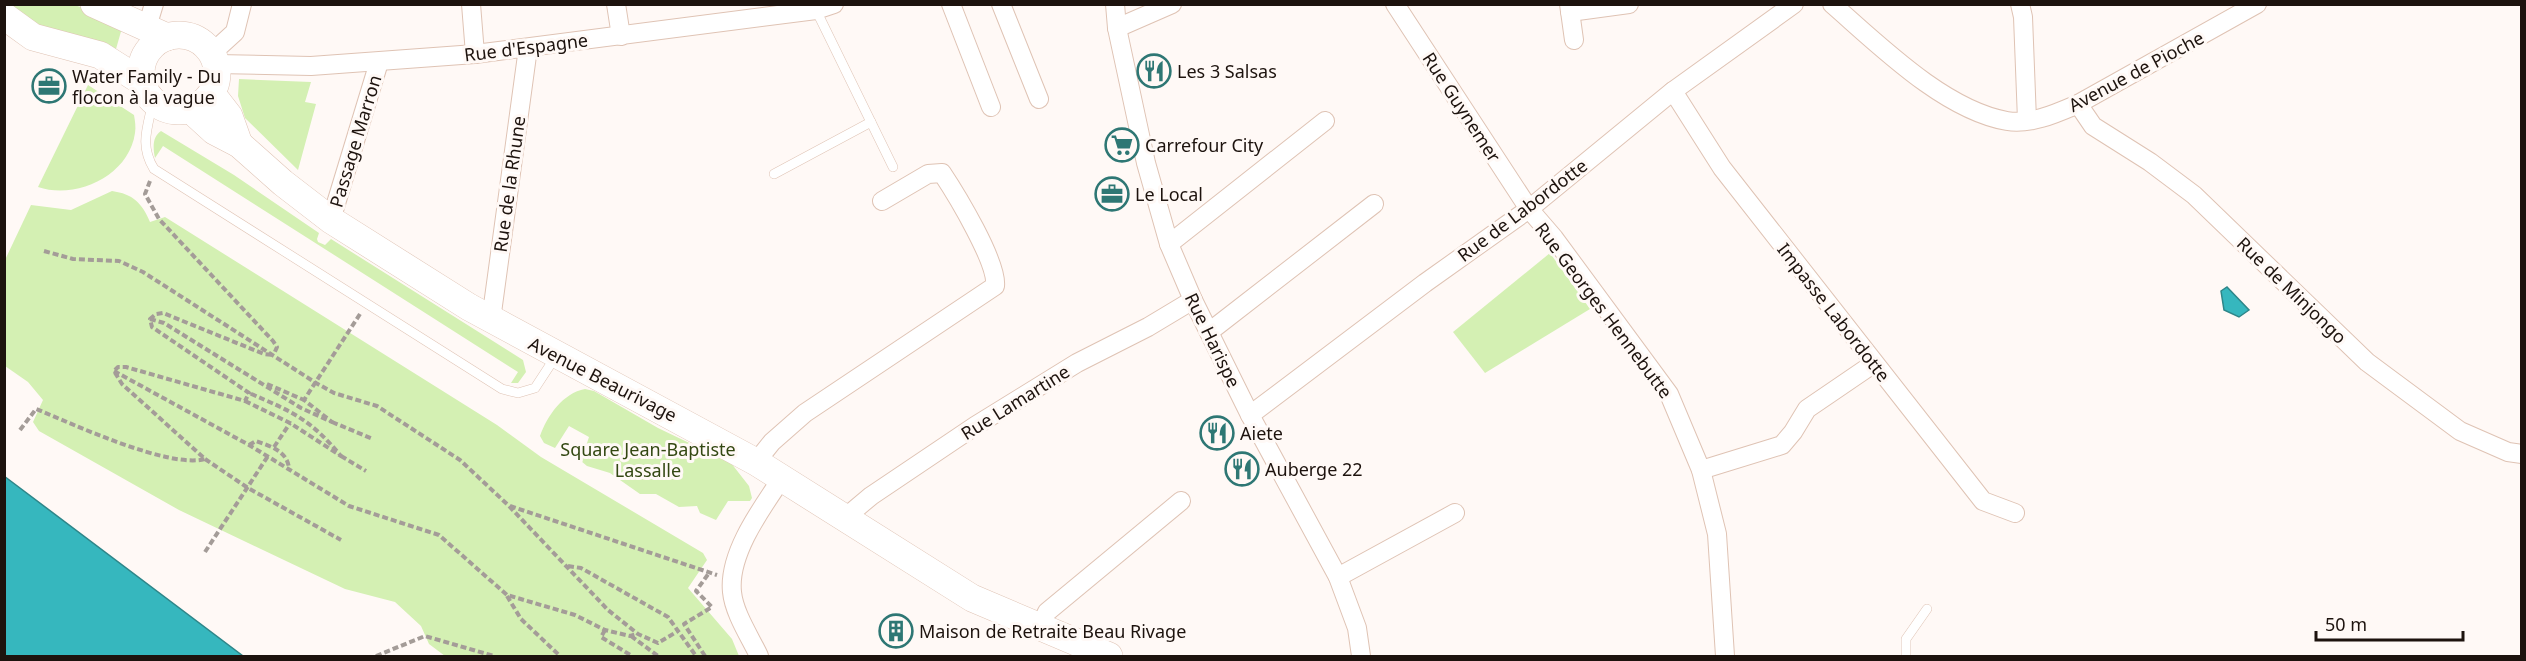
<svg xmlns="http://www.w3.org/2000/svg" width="2526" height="661" viewBox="0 0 2526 661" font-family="'Noto Sans',sans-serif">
  <rect width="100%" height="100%" fill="#fff9f6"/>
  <!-- green -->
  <g fill="#d4f0b3">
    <path d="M7 5H74L91 10 122 28 114 56 50 37Z"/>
    <path d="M239 79 311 82 305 102 316 104 298 170 245 118 238 96Z"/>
    <path d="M88 85 134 115C135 121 136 127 135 133 129 176 76 200 38 187Z"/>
    <path d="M161 131 234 175 319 233 317 239 318 242 325 245 331 239 523 360 526 372 518 383H511L518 372 163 146 155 158C153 148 152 137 161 131Z"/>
    <path d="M112 191C133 194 142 203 150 222L165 217 497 425 541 457 703 553 707 560 688 588 732 639 739 656H445L429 644 421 626 395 602 345 589 179 510 39 431 33 422 43 400 28 382 5 366V260L31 205 71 210Z"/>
    <path d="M1550 253 1590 309 1485 373 1453 332Z"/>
    <path d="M585 389 594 391 658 428 731 463 749 486 752 498 750 501H728L716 520 700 513 697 506 679 507 656 494H640L610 473 587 466 581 461 589 437 569 426 555 448 544 443 540 436C547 416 563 393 585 389Z"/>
  </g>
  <!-- water -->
  <g fill="#36b7be" stroke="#2e8689" stroke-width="1.5">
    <path d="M2227 287 2249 310 2239 317 2224 310 2221 291Z"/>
    <path d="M4 476 243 656H5Z"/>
  </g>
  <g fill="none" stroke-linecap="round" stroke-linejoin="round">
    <defs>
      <g id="lane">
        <path d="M816 10 893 167"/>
        <path d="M153 101C148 127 139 145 154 169L502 389 518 393 535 388 556 356"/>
        <path d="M774 174 871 122"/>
        <path d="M1906 656V639L1927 609"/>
      </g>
      <g id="street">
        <path d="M471 4 475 54"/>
        <path d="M616 4 621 36"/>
        <path d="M951 4 991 107"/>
        <path d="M1001 4 1039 99"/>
        <path d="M1115 4 1117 28 1146 163 1169 244 1193 300 1250 415 1338 577 1357 628 1361 656"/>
        <path d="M1395 4 1529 209 1554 238 1669 394 1701 470 1717 534 1725 656"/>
        <path d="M1569 4 1574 40"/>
        <path d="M1832 4C1879 45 1944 110 2007 121 2031 125 2057 113 2078 104L2257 4"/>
        <path d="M2020 4 2023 17 2027 120"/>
        <path d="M1570 12 1629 4"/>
        <path d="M147 27 154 4"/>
        <path d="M1117 28 1172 4"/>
        <path d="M212 53 235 32 242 4"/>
        <path d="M216 64 311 66 475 54 816 10 834 4"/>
        <path d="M1673 91 1722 168 1983 501 2015 513"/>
        <path d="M2078 104 2093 126 2150 162 2194 195 2367 362 2460 431 2508 452 2522 454"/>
        <path d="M331 220 379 62"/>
        <path d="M1169 244 1325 121"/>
        <path d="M491 320 528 48"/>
        <path d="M1209 332 1374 204"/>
        <path d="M1250 415 1425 283 1529 209 1673 91 1794 4"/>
        <path d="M756 462 772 442 805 413 995 286C998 263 956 194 942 173L928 174 882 201"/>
        <path d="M1701 470 1782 445 1793 432 1807 409 1873 364"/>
        <path d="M846 517 871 496 975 426 1077 363 1148 327 1193 300"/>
        <path d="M1338 577 1455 513"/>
        <path d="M1040 626 1047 612 1181 501"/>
        <path d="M759 656C750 637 734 613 732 592 728 554 761 509 782 478"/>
      </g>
      <g id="secondary">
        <path d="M94 4 167 37"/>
        <path d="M4 16 33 37 100 55 141 81"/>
        <circle cx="179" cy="73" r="38"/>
        <path d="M212 94 229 116 239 144"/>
        <path d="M191 110 214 131 239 144 283 183 331 220 469 307 756 462 972 598 1109 656"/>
      </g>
    </defs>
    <!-- lane casing -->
    <use href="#lane" stroke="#dfc3b4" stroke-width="10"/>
    <!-- street casing -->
    <use href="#street" stroke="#dfc3b4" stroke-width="20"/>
    <!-- secondary casing -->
    <use href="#secondary" stroke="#dfc3b4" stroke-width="28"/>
    <!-- path -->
    <g stroke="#a49c98" stroke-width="4" stroke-dasharray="6 3" stroke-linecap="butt">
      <path d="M150 181 145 194 159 219 273 341 277 347 274 354"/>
      <path d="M44 251 73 259 119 261 143 272 316 383 334 393 377 406 460 460 508 505 608 610 638 634 658 643 678 631"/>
      <path d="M150 319 164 323 301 408 332 422 304 400 360 314"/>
      <path d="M114 371 249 445 349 506 439 535 507 595 575 615 605 630 630 636 637 634"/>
      <path d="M267 384 304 400"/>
      <path d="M245 401 290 423 341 456C310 419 293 412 249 393"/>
      <path d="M332 422 373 439"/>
      <path d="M20 430 36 409C73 424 169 469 205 459L122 384 114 371 118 367H126L245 401 249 393 152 327 150 319 156 314 163 313 264 354 273 355"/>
      <path d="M249 445 256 441C270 446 287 451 289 468"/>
      <path d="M274 447 290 423"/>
      <path d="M341 456 366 471"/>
      <path d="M205 459 248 488 341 540"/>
      <path d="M510 506 717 575"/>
      <path d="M205 552 268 456"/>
      <path d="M568 566 581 568 668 617 696 656"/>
      <path d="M507 596 521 619 560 656"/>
      <path d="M605 630 601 637 632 656"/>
      <path d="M631 636 658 656"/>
      <path d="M376 656 425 636 494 656"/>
      <path d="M705 656 684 624 712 607 696 591 709 573"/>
    </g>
    <!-- lane -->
    <use href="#lane" stroke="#fff" stroke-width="9"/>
    <!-- street -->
    <use href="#street" stroke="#fff" stroke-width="18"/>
    <!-- secondary -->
    <use href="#secondary" stroke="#fff" stroke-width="27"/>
  </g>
  <!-- icons -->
  <defs>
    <symbol id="restaurant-ring" viewBox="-11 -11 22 22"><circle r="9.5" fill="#fff9f6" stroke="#2e7774" stroke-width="1.5"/><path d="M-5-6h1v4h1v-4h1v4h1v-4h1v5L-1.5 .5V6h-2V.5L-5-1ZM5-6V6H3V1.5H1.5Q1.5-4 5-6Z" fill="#2e7774"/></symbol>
    <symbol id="office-ring" viewBox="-11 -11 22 22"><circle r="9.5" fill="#fff9f6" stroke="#2e7774" stroke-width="1.5"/><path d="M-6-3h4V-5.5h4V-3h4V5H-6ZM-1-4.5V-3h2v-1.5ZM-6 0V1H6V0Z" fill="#2e7774"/></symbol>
    <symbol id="supermarket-ring" viewBox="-11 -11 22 22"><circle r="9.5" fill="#fff9f6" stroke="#2e7774" stroke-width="1.5"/><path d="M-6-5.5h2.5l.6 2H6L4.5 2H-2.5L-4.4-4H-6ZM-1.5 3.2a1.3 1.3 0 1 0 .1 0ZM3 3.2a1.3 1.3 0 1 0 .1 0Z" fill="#2e7774"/></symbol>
    <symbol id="building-ring" viewBox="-11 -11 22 22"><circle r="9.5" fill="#fff9f6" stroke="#2e7774" stroke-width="1.5"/><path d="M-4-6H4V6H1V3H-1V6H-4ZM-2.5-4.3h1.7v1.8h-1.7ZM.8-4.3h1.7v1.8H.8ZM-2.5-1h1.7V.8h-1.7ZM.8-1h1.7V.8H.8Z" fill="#2e7774"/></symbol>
  </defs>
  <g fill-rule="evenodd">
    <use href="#restaurant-ring" x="1135" y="52" width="38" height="38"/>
    <use href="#office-ring" x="30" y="67" width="38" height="38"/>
    <use href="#supermarket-ring" x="1103" y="126" width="38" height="38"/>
    <use href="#office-ring" x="1093" y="175" width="38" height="38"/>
    <use href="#restaurant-ring" x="1198" y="414" width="38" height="38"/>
    <use href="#restaurant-ring" x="1223" y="450" width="38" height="38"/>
    <use href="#building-ring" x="877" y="612" width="38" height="38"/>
  </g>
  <g text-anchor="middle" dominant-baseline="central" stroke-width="6" stroke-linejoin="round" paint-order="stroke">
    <!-- street labels -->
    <g font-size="18" fill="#1d130e" stroke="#fff9f6">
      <text transform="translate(526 47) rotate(-7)">Rue d'Espagne</text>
      <text transform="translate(2136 71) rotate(-28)">Avenue de Pioche</text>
      <text transform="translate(1462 107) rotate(57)">Rue Guynemer</text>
      <text transform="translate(355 141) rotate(-73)">Passage Marron</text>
      <text transform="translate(509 184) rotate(-82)">Rue de la Rhune</text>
      <text transform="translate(1522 210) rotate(-37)">Rue de Labordotte</text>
      <text transform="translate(2292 290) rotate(44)">Rue de Minjongo</text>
      <text transform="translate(1604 310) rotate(53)">Rue Georges Hennebutte</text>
      <text transform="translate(1834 312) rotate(52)">Impasse Labordotte</text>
      <text transform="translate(1213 340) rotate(64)">Rue Harispe</text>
      <text transform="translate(603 379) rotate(27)">Avenue Beaurivage</text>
      <text transform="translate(1015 402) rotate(-32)">Rue Lamartine</text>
    </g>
    <!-- poi labels -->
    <g font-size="18" fill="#1d130e" stroke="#fff9f6" text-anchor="start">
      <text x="1177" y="71">Les 3 Salsas</text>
      <text x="72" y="76">Water Family - Du<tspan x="72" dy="21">flocon à la vague</tspan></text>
      <text x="1145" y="145">Carrefour City</text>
      <text x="1135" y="194">Le Local</text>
      <text x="1240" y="433">Aiete</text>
      <text x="1265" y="469">Auberge 22</text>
      <text x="919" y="631">Maison de Retraite Beau Rivage</text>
    </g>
    <!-- park labels -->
    <g font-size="18" fill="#334812" stroke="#fff9f6">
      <text x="648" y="449">Square Jean-Baptiste<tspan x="648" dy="21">Lassalle</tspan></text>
    </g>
  </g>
  <!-- border -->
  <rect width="2526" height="661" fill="none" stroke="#1d130e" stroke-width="12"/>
  <!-- scale -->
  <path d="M2316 631v9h147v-9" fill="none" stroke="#1d130e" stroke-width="3"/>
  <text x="2325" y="631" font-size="18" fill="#1d130e" stroke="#fff9f6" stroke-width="4.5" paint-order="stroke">50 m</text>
</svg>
